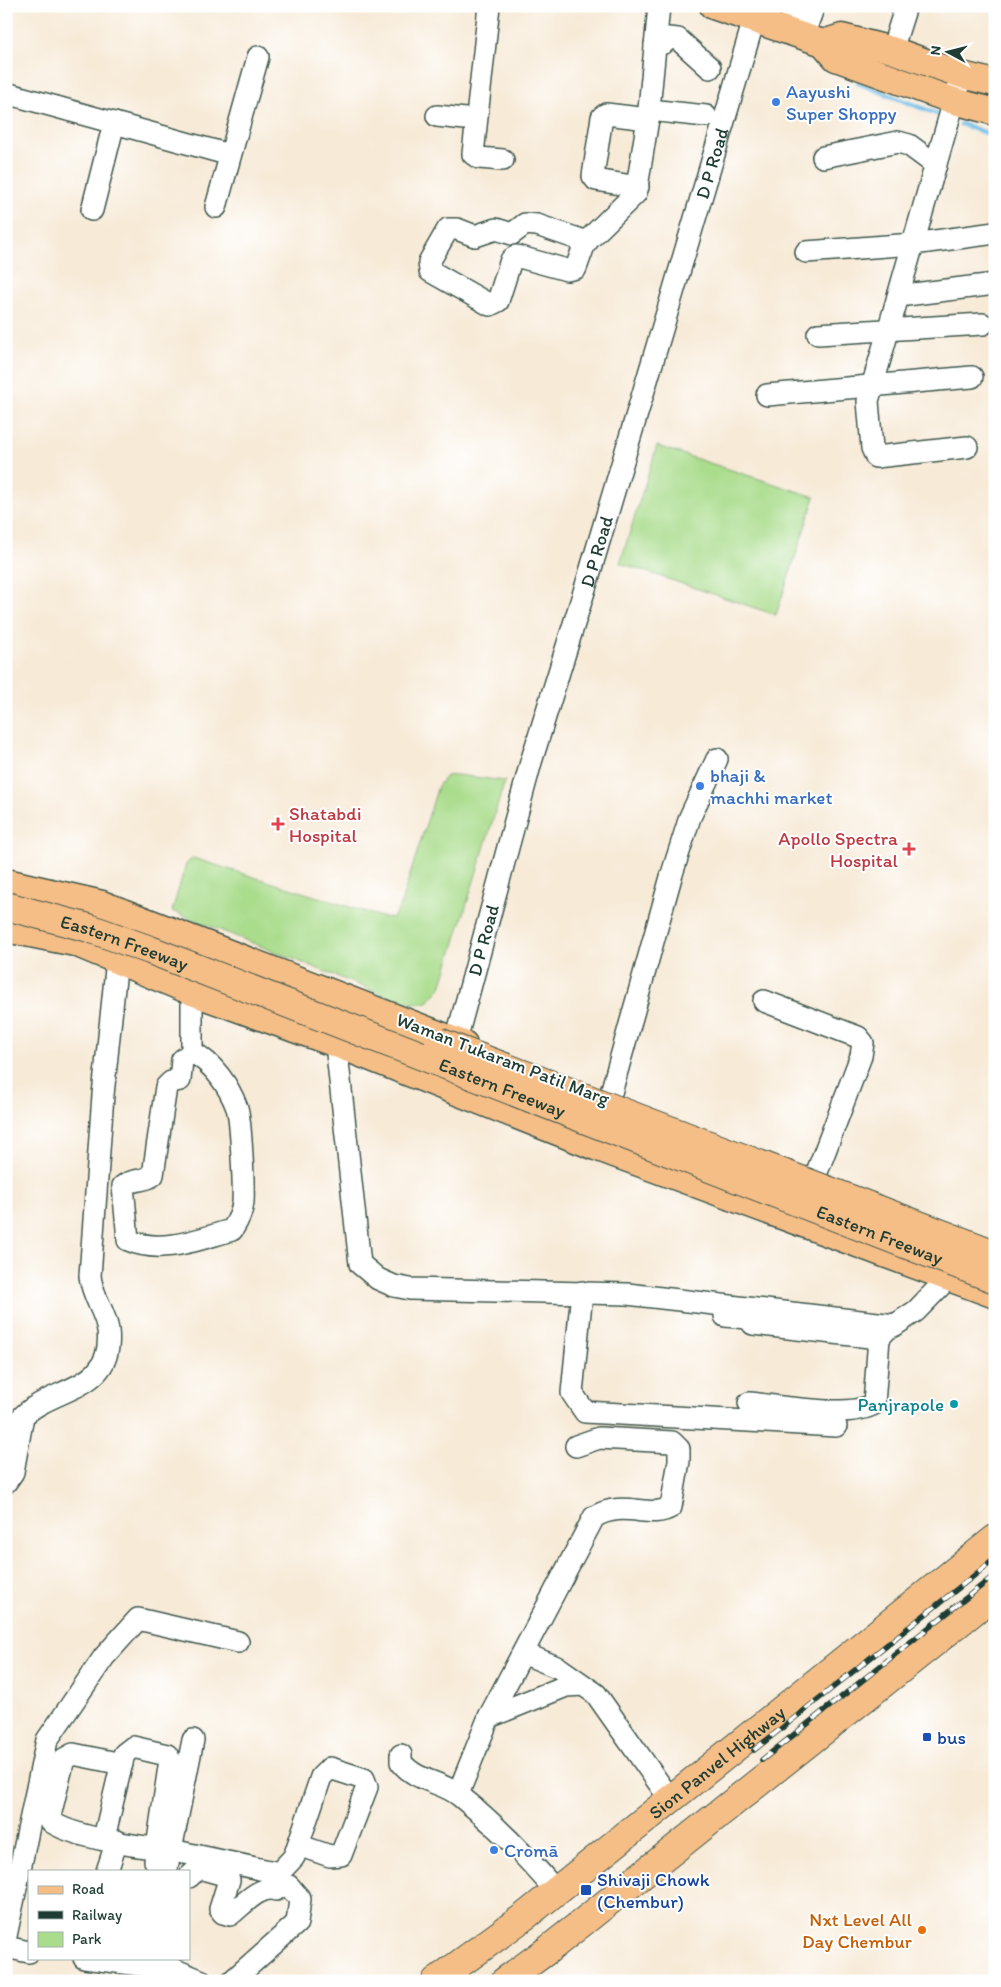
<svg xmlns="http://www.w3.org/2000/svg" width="1001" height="1987" viewBox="0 0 1001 1987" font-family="Itim,sans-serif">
  <rect width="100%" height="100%" fill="#fff"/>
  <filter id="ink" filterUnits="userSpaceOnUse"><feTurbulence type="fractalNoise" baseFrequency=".02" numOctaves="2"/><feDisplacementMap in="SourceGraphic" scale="10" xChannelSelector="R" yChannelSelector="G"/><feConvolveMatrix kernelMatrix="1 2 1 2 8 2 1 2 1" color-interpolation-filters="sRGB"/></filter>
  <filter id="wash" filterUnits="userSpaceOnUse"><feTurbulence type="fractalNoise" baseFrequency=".0096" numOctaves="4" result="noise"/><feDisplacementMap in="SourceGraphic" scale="20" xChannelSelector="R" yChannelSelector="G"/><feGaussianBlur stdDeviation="1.12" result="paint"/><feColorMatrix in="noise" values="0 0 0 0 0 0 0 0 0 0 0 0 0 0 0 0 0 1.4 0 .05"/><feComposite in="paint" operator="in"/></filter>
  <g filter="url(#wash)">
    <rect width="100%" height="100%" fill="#f7ead7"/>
    <!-- green -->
    <g fill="#a9dc8b" stroke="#648c60">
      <path d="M657 446 815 497 776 615 620 563Z"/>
      <path d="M458 775 505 781 441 987 427 1003H404L172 911 186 864 193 858 382 917 393 918 400 906 438 786 446 776Z"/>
    </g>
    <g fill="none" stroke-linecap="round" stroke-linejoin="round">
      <!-- stream -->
      <g stroke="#6abbe5" stroke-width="5">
        <path d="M858 83 937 114"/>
        <path d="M961 124 995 136"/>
      </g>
    </g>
  </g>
  <g filter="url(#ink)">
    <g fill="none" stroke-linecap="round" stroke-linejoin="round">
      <defs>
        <g id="minor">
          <path d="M489 6 473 154 479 158 503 160"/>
          <path d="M788 31 796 6"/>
          <path d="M803 36 814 6"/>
          <path d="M655 45 664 43 668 38 678 39 710 68"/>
          <path d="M892 50 906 6"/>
          <path d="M958 87 868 401 872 448 876 457 967 447"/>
          <path d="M6 93 230 155"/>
          <path d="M649 110 706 116"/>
          <path d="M437 116 475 120"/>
          <path d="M823 157 898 142 909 145 936 165"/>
          <path d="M638 187 596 180 593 176 602 117 606 114 648 119"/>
          <path d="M216 207 258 57"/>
          <path d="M92 210 114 123"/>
          <path d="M587 242 537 225 525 224 512 234 496 229 475 236 457 229H448L429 262 430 271 490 305 498 301 511 260 516 256 567 270 576 268 585 243 636 193 648 119 659 6"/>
          <path d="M806 252 913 244 995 233"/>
          <path d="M898 296 995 284"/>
          <path d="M818 334 983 324"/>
          <path d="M767 395 972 377"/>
          <path d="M764 1001 858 1037 863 1043 861 1056 814 1180"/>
          <path d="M336 1044 360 1264 378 1279 394 1286 410 1289 627 1294 895 1325 916 1311 949 1277"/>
          <path d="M192 1052 182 1060 180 1080 171 1082 166 1087 153 1175C145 1182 132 1178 123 1186L128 1240C162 1255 198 1239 232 1230 238 1221 242 1213 243 1202 244 1188 241 1120 237 1108 229 1086 213 1063 192 1052V992"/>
          <path id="s1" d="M452 1055 531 762 587 582 751 30 756 19"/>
          <path d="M609 1100 671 877 690 817 717 759"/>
          <path d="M582 1292 572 1393 585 1412 836 1426"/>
          <path d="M725 1316 748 1318 753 1324 879 1338"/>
          <path d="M749 1403C780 1406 849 1419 874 1404L879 1338 887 1329 895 1325"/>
          <path d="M6 1482 13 1472 23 1416C54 1386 115 1391 108 1330 105 1311 92 1296 90 1276L103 1095 117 959"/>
          <path d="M523 1653 559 1668 596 1694 670 1799"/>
          <path d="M489 1717 594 1517C624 1499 650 1520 671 1507L679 1461V1449L672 1442 599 1438 576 1446"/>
          <path d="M193 1740 171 1850 279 1873 294 1857 321 1777 330 1768 364 1779 367 1787 341 1855 330 1856 298 1845"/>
          <path d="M401 1755V1762C416 1782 442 1781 460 1796 495 1824 527 1857 556 1891"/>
          <path d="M122 1764 73 1754 64 1759 49 1820C71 1838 142 1847 171 1850L166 1871"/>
          <path d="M458 1794 489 1717 566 1686 583 1685"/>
          <path d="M104 1838 124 1754 133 1747 167 1755 170 1760 155 1861"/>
          <path d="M107 1871 117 1841"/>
          <path d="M189 1877 199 1868 224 1875 229 1880 220 1909 223 1913 230 1915C242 1906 260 1884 276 1890"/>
          <path d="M6 1936 47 1740 104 1657 138 1619 238 1642"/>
          <path d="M6 1947 29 1952"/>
          <path d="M84 1958 173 1969 202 1981"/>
          <path d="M232 1981 297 1923 300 1899 289 1886"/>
        </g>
        <g id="major">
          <path d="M713 6 823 43 836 58 954 101 995 112"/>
          <path d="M823 43 842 37 892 50 962 75 995 83"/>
          <path d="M6 882 102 904 464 1044"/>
          <path d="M6 929 75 943 192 992 336 1044 593 1146 995 1295"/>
        </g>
        <g id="highway">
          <path id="s2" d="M436 1981 525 1916 995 1539"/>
          <path d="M505 1981 549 1949 995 1594"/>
        </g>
      </defs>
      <!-- minor casing -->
      <use href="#minor" stroke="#3f574c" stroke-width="24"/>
      <!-- major casing -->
      <use href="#major" stroke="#3f574c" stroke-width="29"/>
      <!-- highway casing -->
      <use href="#highway" stroke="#3f574c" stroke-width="30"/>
      <!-- minor -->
      <use href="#minor" stroke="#fff" stroke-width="21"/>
      <!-- major -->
      <use href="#major" stroke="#f6be87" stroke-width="26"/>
      <!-- highway -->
      <use href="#highway" stroke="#f6be87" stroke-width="28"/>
      <defs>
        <g id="rail">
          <path d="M754 1750 995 1559"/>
          <path d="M762 1760 995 1575"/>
        </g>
      </defs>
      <!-- rail casing -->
      <use href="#rail" stroke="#1f3d34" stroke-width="5.5"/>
      <!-- rail -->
      <use href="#rail" stroke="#fff" stroke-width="4" stroke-dasharray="11" stroke-linecap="butt"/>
      <defs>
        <g id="highway-bridge">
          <path id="s3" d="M6 906 89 928 150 950 995 1279"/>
          <path d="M439 1042 995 1254"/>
        </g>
      </defs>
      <!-- highway-bridge casing -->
      <use href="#highway-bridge" stroke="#3f574c" stroke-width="30" stroke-linecap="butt"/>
      <!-- highway-bridge -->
      <use href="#highway-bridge" stroke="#f6be87" stroke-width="28"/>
    </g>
  </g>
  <!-- markers -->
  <g fill="#3f7fe0" stroke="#fff" stroke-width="2">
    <circle cx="776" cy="102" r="5"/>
    <circle cx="700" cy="786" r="5"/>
    <circle cx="494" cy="1850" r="5"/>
  </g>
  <g fill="#e0444e" stroke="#fff" stroke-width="2">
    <path d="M275.5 816.5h5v5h5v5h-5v5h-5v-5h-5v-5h5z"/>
    <path d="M906.5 841.5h5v5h5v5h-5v5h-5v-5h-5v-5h5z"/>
  </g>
  <circle fill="#0f9aa8" stroke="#fff" stroke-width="2" cx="954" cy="1404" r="5"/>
  <g fill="#1a4fb4" stroke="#fff" stroke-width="2">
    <rect x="922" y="1732" width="10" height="10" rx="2.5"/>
    <rect x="580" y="1884" width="12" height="12" rx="2.5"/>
  </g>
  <circle fill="#e8710a" stroke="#fff" stroke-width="2" cx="922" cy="1930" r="5"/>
  <g text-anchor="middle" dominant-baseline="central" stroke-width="4" stroke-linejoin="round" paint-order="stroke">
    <!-- shop labels -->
    <g font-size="19" fill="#366cbe" stroke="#fff" text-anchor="start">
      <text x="786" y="91">Aayushi<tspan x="786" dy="22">Super Shoppy</tspan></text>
      <text x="710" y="775">bhaji &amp;<tspan x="710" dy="22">machhi market</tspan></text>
      <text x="504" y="1850">Cromā</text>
    </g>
    <!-- street labels -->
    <g font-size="19" fill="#1f3d34" stroke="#fff">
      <text stroke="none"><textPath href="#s1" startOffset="929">D P Road</textPath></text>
      <text stroke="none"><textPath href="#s1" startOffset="524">D P Road</textPath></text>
      <text stroke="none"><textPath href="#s1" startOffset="119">D P Road</textPath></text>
      <text stroke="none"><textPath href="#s3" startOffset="124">Eastern Freeway</textPath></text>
      <text transform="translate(503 1059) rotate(21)">Waman Tukaram Patil Marg</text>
      <text stroke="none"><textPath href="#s3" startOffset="529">Eastern Freeway</textPath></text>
      <text stroke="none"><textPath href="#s3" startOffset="934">Eastern Freeway</textPath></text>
      <text stroke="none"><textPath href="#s2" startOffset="356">Sion Panvel Highway</textPath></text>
    </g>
    <!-- health labels -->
    <g font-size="19" fill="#be3a42" stroke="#fff" text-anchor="start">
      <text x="289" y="813">Shatabdi<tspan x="289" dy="22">Hospital</tspan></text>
      <text x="898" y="838" text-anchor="end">Apollo Spectra<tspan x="898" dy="22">Hospital</tspan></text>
    </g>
    <!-- culture labels -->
    <g font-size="19" fill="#0d838f" stroke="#fff" text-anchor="end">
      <text x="944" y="1404">Panjrapole</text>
    </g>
    <!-- transit labels -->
    <g font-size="19" fill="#164399" stroke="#fff" text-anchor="start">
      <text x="937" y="1737">bus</text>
      <text x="597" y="1879">Shivaji Chowk<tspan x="597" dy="22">(Chembur)</tspan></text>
    </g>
    <!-- food labels -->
    <g font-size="19" fill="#c56008" stroke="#fff" text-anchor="end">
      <text x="912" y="1919">Nxt Level All<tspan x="912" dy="22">Day Chembur</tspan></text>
    </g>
  </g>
  <!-- margin -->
  <rect width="1001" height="1987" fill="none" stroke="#fff" stroke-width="25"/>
  <!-- legend -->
  <rect x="28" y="1870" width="162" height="90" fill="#ffffff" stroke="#a5b1ae"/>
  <rect x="38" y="1886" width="25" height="8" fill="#f6be87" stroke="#a5b1ae"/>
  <text x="72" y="1894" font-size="15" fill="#1f3d34">Road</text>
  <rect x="38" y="1911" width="25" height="8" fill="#1f3d34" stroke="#a5b1ae"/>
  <text x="72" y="1920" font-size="15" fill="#1f3d34">Railway</text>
  <rect x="38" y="1932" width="25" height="15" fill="#a9dc8b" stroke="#a5b1ae"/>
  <text x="72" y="1944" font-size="15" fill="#1f3d34">Park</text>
  <!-- north arrow -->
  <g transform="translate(948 52) rotate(277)" stroke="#ffffff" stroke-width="4" paint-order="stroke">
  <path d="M0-4L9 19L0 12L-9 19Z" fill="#1f3d34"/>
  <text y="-8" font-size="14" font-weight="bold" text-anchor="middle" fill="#1f3d34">N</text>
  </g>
</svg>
